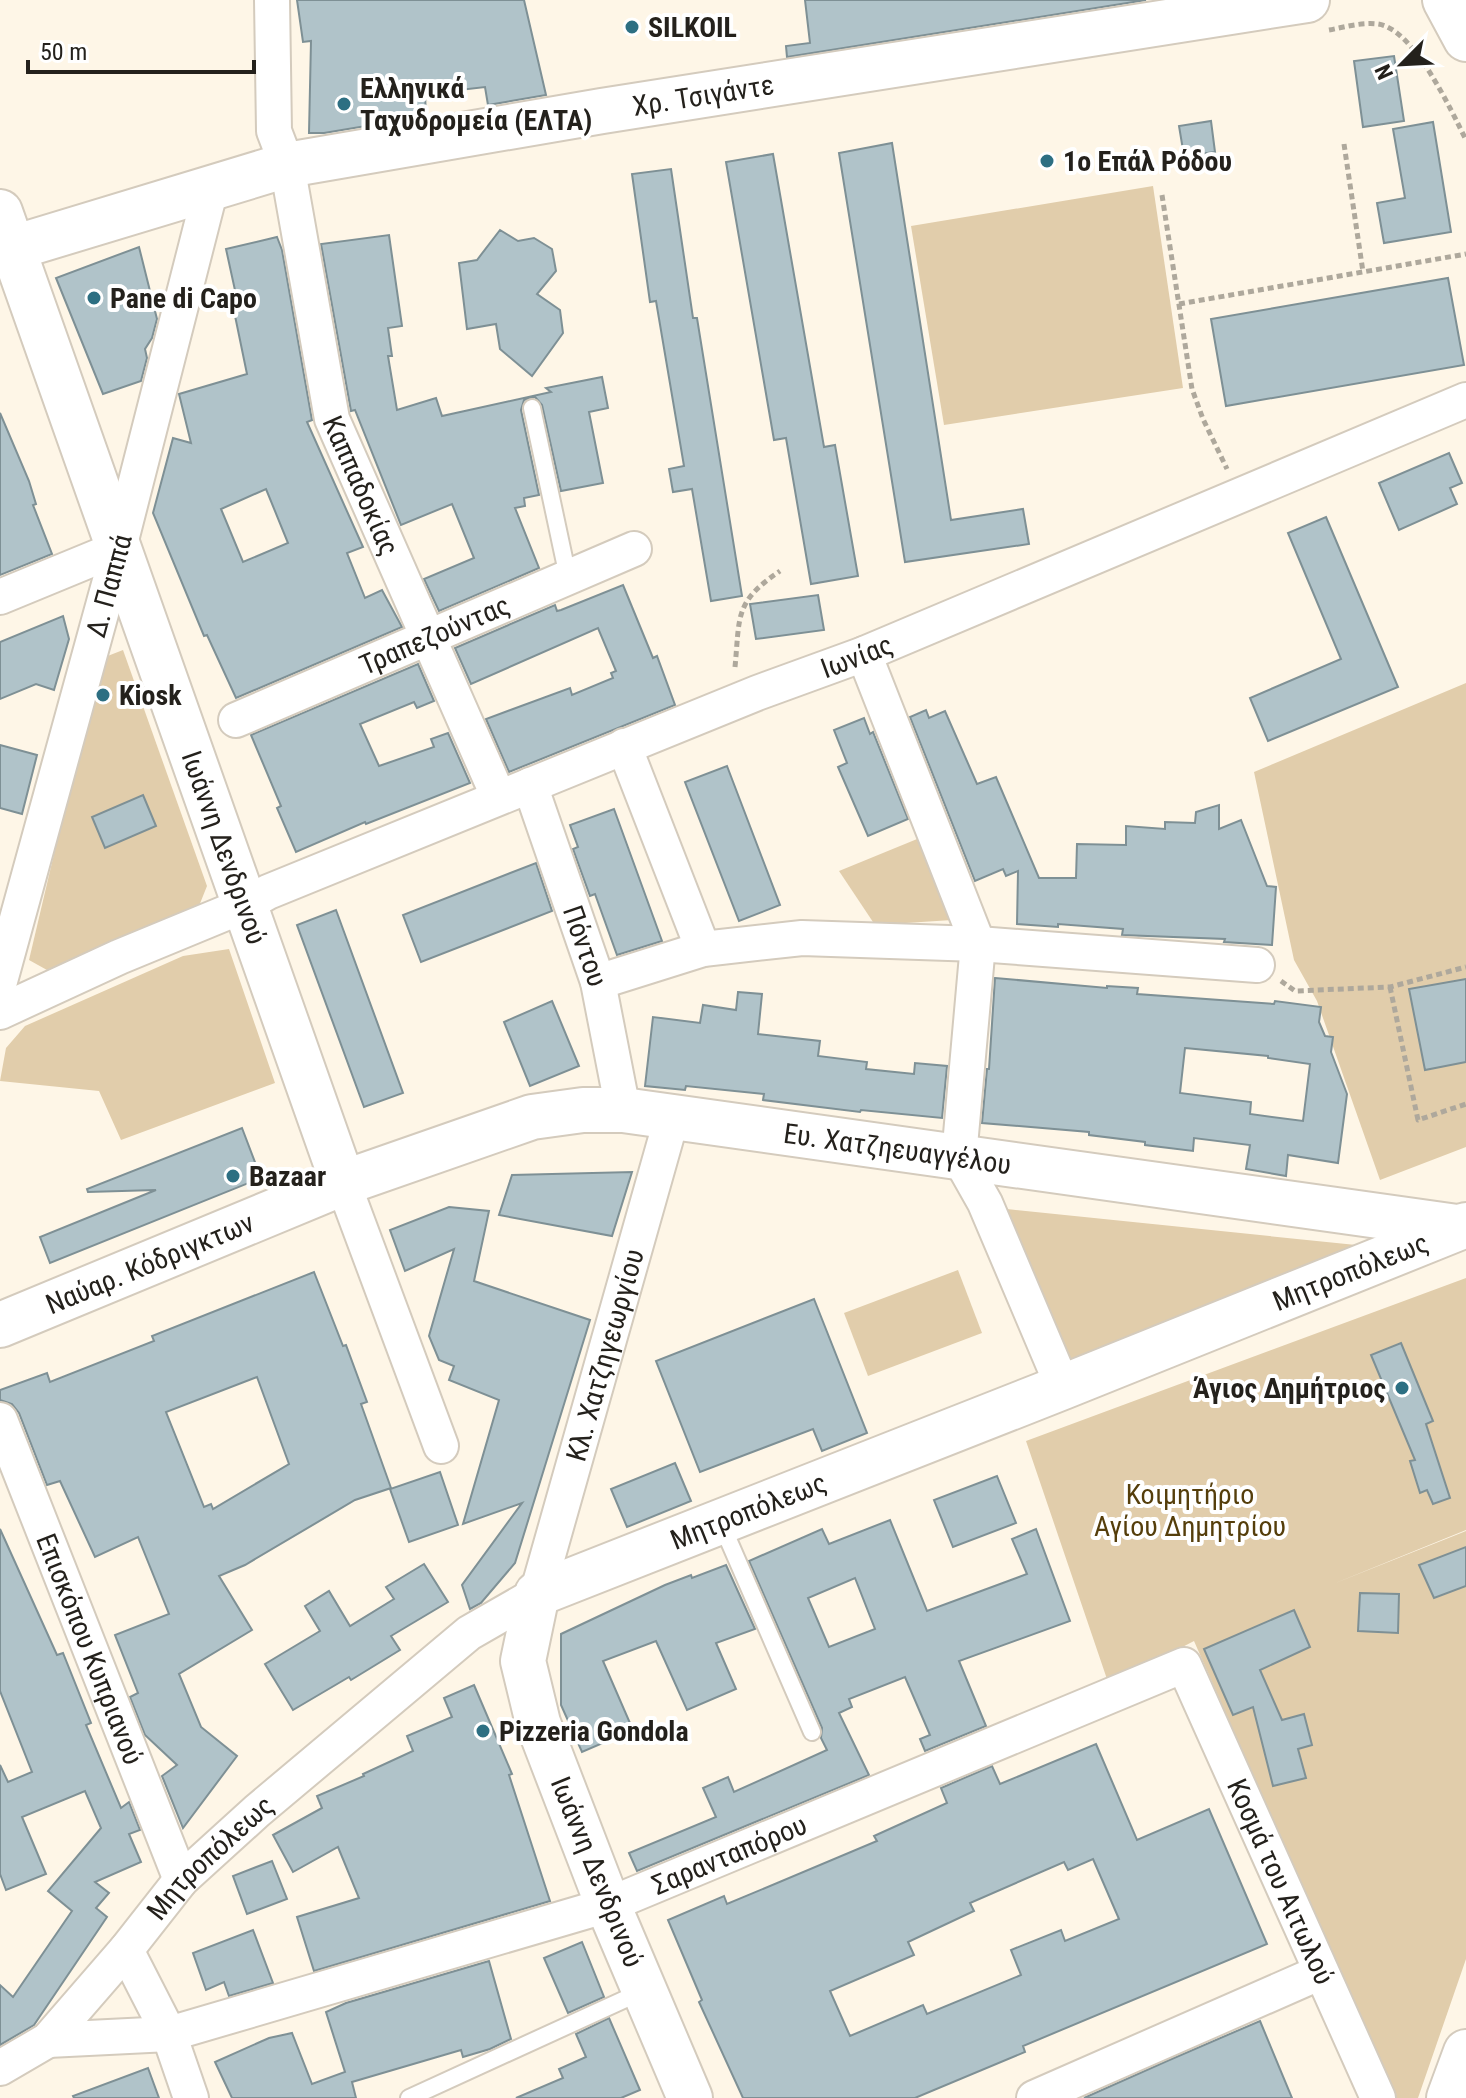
<svg xmlns="http://www.w3.org/2000/svg" width="1466" height="2098" viewBox="0 0 1466 2098" font-family="'Roboto Condensed',sans-serif">
  <rect width="100%" height="100%" fill="#fef6e7"/>
  <!-- green -->
  <g fill="#e1cdab">
    <path d="M1153 186 1183 388 944 425 911 226Z"/>
    <path d="M123 650 207 886 199 906 47 970 29 960 100 659Z"/>
    <path d="M1466 683V1147L1380 1180 1317 1001 1294 960 1254 772Z"/>
    <path d="M922 837 952 920 875 925 839 871Z"/>
    <path d="M229 949 275 1083 121 1140 99 1091 0 1081 6 1048 25 1026 183 956Z"/>
    <path d="M1007 1209 1356 1245 1360 1252 1066 1365Z"/>
    <path d="M958 1270 982 1333 868 1376 844 1313Z"/>
    <path d="M1466 1278V1530L1333 1584 1466 1531V1959L1418 2098H1394L1194 1641 1109 1685 1026 1441Z"/>
  </g>
  <!-- building -->
  <g fill="#b0c3c9" stroke="#7e9095" stroke-width="2" fill-rule="evenodd">
    <path d="M297 0H524L546 95 488 105 485 87 425 94 426 116 324 133H309L311 41 303 42Z"/>
    <path d="M805 0H1146L787 57 786 46 810 43Z"/>
    <path d="M1394 56 1404 121 1363 127 1354 61Z"/>
    <path d="M1211 121 1215 152 1184 156 1179 126Z"/>
    <path d="M1433 122 1451 232 1384 243 1377 203 1405 198 1393 129Z"/>
    <path d="M892 143 951 520 1023 509 1029 544 905 562 839 153Z"/>
    <path d="M773 154 824 447 835 445 858 576 811 584 786 438 774 440 726 162Z"/>
    <path d="M671 169 693 318H697L742 596 711 601 692 489 673 492 669 469 684 466 656 301 650 302 632 174Z"/>
    <path d="M500 230 518 241 534 238 552 249 556 271 537 294 560 310 563 333 532 376 500 349 496 324 467 329 459 263 477 260Z"/>
    <path d="M389 235 402 326 388 328 392 356H388L397 410 436 398 442 416 551 392 546 388 602 377 608 408 589 412 603 483 561 491 542 405 535 397 524 400 521 410 539 495 524 498 525 506 515 508 539 568 439 611 424 579 474 558 452 504 401 525 355 410 351 411 321 244Z"/>
    <path d="M277 237 282 250 312 420 307 422 363 547 347 553 365 598 382 590 402 627 236 698 207 635 204 636 153 513 173 438 191 443 179 394 247 374 233 306 238 304 226 249ZM266 489 288 543 243 562 221 509Z"/>
    <path d="M139 247 157 319 152 338 145 349 147 358 141 381 103 394 56 278Z"/>
    <path d="M1448 278 1464 365 1226 406 1211 319Z"/>
    <path d="M0 413 29 481 36 504 33 505 52 554 0 575Z"/>
    <path d="M1449 453 1462 483 1450 488 1457 504 1399 530 1379 483Z"/>
    <path d="M1326 517 1398 687 1268 741 1250 698 1341 659 1288 533Z"/>
    <path d="M623 585 653 658 657 656 675 705 509 772 486 719 570 688 572 695 613 678 611 673 616 671 598 628 471 684 455 648 555 605 557 611 561 610Z"/>
    <path d="M818 595 824 630 756 639 750 604Z"/>
    <path d="M63 616 69 639 54 690 36 684 0 699V642Z"/>
    <path d="M418 664 434 701 417 708 414 702 360 724 379 766 434 747 431 739 448 733 470 783 366 824 365 822 296 852 277 808 281 806 251 735Z"/>
    <path d="M926 710 929 718 945 711 977 784 996 777 1039 878H1076L1077 844 1126 845V826L1165 829V822L1195 823 1196 812 1219 805V829L1241 820 1267 886 1276 887 1272 945 1224 942 1225 939 1122 935 1123 929 1058 924V927L1017 924 1018 871 1006 876 1003 869 975 881 910 717Z"/>
    <path d="M864 718 870 734 873 732 908 819 868 836 838 767 847 763 834 730Z"/>
    <path d="M0 745 37 755 22 814 0 808Z"/>
    <path d="M727 766 780 905 739 921 685 782Z"/>
    <path d="M143 795 156 826 105 848 92 817Z"/>
    <path d="M614 809 662 941 617 955 595 894 590 896 573 849 578 847 570 825Z"/>
    <path d="M536 863 552 911 421 962 403 915Z"/>
    <path d="M336 910 403 1093 364 1107 297 925Z"/>
    <path d="M995 978 1107 988V986L1138 988 1137 994 1274 1004 1275 1001 1321 1007 1319 1022 1325 1036 1333 1037 1331 1052 1347 1094 1338 1163 1288 1155 1286 1176 1246 1169 1250 1145 1194 1138 1193 1151 1145 1145V1142L1089 1135V1132L982 1123 987 1069H989ZM1185 1048 1268 1056V1058L1310 1064 1303 1121 1250 1114 1251 1102 1180 1093Z"/>
    <path d="M1466 979V1062L1425 1070 1409 989Z"/>
    <path d="M738 992 762 994 758 1034 820 1041 818 1056 867 1062 866 1069 914 1074 915 1063 947 1066 942 1118 861 1110 860 1112 763 1100 764 1094 686 1086 685 1090 645 1086 653 1017 700 1023 703 1005 736 1010Z"/>
    <path d="M552 1001 579 1066 530 1086 504 1022Z"/>
    <path d="M242 1128 261 1178 50 1263 40 1237 156 1190 88 1192 87 1189Z"/>
    <path d="M632 1172 612 1236 499 1215 512 1175Z"/>
    <path d="M449 1207 489 1211 474 1281 590 1320 515 1563 481 1603 470 1609 462 1585 522 1503 463 1524 499 1400 449 1380 454 1366 439 1360 429 1336 454 1249 405 1271 390 1230Z"/>
    <path d="M314 1272 343 1346 346 1345 367 1402 361 1404 391 1488 355 1500 245 1565 219 1576 252 1630 179 1674 201 1727 237 1756 183 1828 162 1776 177 1765 145 1735 130 1697 138 1693 115 1635 169 1614 138 1537 95 1557 60 1481 47 1485 19 1413 12 1404 0 1400V1390L47 1373 50 1382 154 1341 152 1336ZM257 1377 289 1464 213 1509 211 1504 204 1507 166 1412Z"/>
    <path d="M814 1299 867 1433 822 1451 813 1429 700 1472 656 1361Z"/>
    <path d="M1401 1343 1433 1421 1426 1424 1450 1498 1433 1504 1427 1490 1420 1493 1410 1461 1415 1460 1371 1355Z"/>
    <path d="M675 1463 691 1501 627 1527 611 1489Z"/>
    <path d="M440 1472 458 1525 409 1542 390 1489Z"/>
    <path d="M997 1476 1016 1523 953 1547 934 1500Z"/>
    <path d="M890 1520 927 1611 1027 1574 1012 1539 1036 1529 1070 1621 959 1661 986 1726 925 1751 920 1739 930 1735 905 1677 849 1699 852 1707 839 1713 869 1775 637 1871 629 1853 716 1817 703 1788 728 1777 734 1792 827 1750 821 1738 822 1728 749 1561 822 1529 829 1544ZM855 1578 875 1629 829 1647 808 1598Z"/>
    <path d="M0 1529 57 1655 63 1653 91 1723 86 1725 121 1808 129 1802 140 1830 129 1834 141 1862 95 1882 109 1893 96 1908 107 1917 34 2025 0 2045V1985L13 1997 72 1911 48 1891 101 1828 85 1791 22 1817 46 1874 6 1890 0 1874V1765L8 1782 32 1772 0 1691Z"/>
    <path d="M1466 1547V1586L1434 1598 1419 1565Z"/>
    <path d="M424 1564 448 1602 391 1636 400 1650 351 1680 349 1677 293 1710 265 1664 320 1631 305 1606 329 1591 350 1626 394 1599 386 1587Z"/>
    <path d="M726 1565 755 1629 716 1643 736 1689 687 1710 656 1641 603 1661 633 1730 582 1752 561 1705V1634L665 1585 691 1575 692 1578Z"/>
    <path d="M1360 1593 1399 1594 1398 1633 1358 1631Z"/>
    <path d="M1294 1610 1310 1647 1260 1670 1282 1720 1304 1714 1312 1745 1298 1749 1306 1778 1273 1786 1253 1707 1233 1715 1204 1649Z"/>
    <path d="M474 1685 512 1774 509 1775 550 1901 314 1971 297 1917 359 1898 338 1847 293 1872 273 1835 322 1808 317 1796 364 1776 363 1774 413 1751 407 1736 452 1717 444 1698Z"/>
    <path d="M1096 1744 1137 1840 1209 1809 1267 1944 1023 2046 1025 2052 915 2098H743L699 2002 702 2000 668 1920 724 1896 727 1904 877 1841 874 1836 947 1803 941 1788 992 1766 1000 1784ZM1093 1859 1119 1919 1065 1941 1061 1930 1011 1950 1021 1975 927 2014 923 2005 850 2036 830 1991 914 1955 908 1942 974 1911 970 1903 1064 1862 1068 1870Z"/>
    <path d="M272 1861 287 1899 247 1914 233 1876Z"/>
    <path d="M253 1930 273 1983 229 1996 224 1982 206 1990 193 1953Z"/>
    <path d="M582 1942 604 1997 568 2013 544 1958Z"/>
    <path d="M489 1961 511 2039 490 2049 463 2057 461 2050 352 2082 356 2098H232L215 2062 269 2038 292 2033 312 2084 345 2072 326 2012 346 2003Z"/>
    <path d="M609 2018 640 2090 621 2098H516L563 2078 559 2069 586 2057 576 2034Z"/>
    <path d="M1260 2021 1292 2098H1084L1167 2061Z"/>
    <path d="M148 2068 159 2098H74L73 2096Z"/>
  </g>
  <g fill="none" stroke-linecap="round" stroke-linejoin="round">
    <defs>
      <g id="lane">
        <path d="M532 408 568 577"/>
        <path d="M721 1523 812 1732"/>
        <path d="M409 2098 643 1991"/>
      </g>
      <g id="street">
        <path id="s1" d="M272 0 274 131 287 165 332 419 495 789"/>
        <path d="M0 597 119 548"/>
        <path d="M864 654 978 944 959 1157 985 1203 1063 1387"/>
        <path id="s2" d="M236 720 634 549"/>
        <path d="M624 746 703 949"/>
        <path id="s3" d="M530 785 598 982 623 1110"/>
        <path id="s4" d="M0 981 119 548 211 188"/>
        <path d="M598 982 703 949 802 938 978 944 1257 965"/>
        <path id="s5" d="M0 1012 119 957 245 905 268 892 757 693 864 654 1466 400"/>
        <path d="M343 1183 441 1446"/>
        <path id="s6" d="M0 1420 181 1880"/>
        <path d="M126 1950 169 2034 191 2098"/>
        <path id="s7" d="M48 2040 169 2034 608 1905 1184 1665 1378 2098"/>
        <path id="s8" d="M0 2068 48 2040 126 1950 181 1880 257 1811 469 1633 537 1594 672 1117"/>
        <path d="M1034 2098 1321 1972"/>
      </g>
      <g id="secondary">
        <path d="M1445 0 1466 39"/>
        <path id="s9" d="M0 212 343 1183"/>
        <path id="s10" d="M0 252 287 165 602 111 1307 0"/>
        <path id="s11" d="M0 1325 343 1183 532 1117 583 1110H623L1457 1227"/>
        <path id="s12" d="M690 2098 608 1905 538 1723 523 1661 537 1594 1063 1387 1466 1225"/>
        <path d="M1449 2098 1466 2052"/>
      </g>
    </defs>
    <!-- lane casing -->
    <use href="#lane" stroke="#d4cbbd" stroke-width="20"/>
    <!-- street casing -->
    <use href="#street" stroke="#d4cbbd" stroke-width="38"/>
    <!-- secondary casing -->
    <use href="#secondary" stroke="#d4cbbd" stroke-width="48"/>
    <!-- path -->
    <g stroke="#aea89c" stroke-width="5" stroke-dasharray="6 4" stroke-linecap="butt">
      <path d="M1329 30C1345 27 1362 22 1378 24 1414 29 1451 110 1466 140"/>
      <path d="M1344 144 1363 272"/>
      <path d="M1162 195 1192 389 1203 419 1227 469"/>
      <path d="M1179 304 1466 254"/>
      <path d="M735 667C740 616 734 602 780 571"/>
      <path d="M1281 981 1295 991 1390 987 1466 967"/>
      <path d="M1390 987 1418 1120 1466 1104"/>
    </g>
    <!-- lane -->
    <use href="#lane" stroke="#fff" stroke-width="16"/>
    <!-- street -->
    <use href="#street" stroke="#fff" stroke-width="34"/>
    <!-- secondary -->
    <use href="#secondary" stroke="#fff" stroke-width="44"/>
  </g>
  <!-- markers -->
  <g fill="#2d6f82" stroke="#fff" stroke-width="3">
    <circle cx="632" cy="27" r="8"/>
    <circle cx="344" cy="104" r="8"/>
    <circle cx="1047" cy="161" r="8"/>
    <circle cx="94" cy="298" r="8"/>
    <circle cx="103" cy="695" r="8"/>
    <circle cx="233" cy="1176" r="8"/>
    <circle cx="1402" cy="1388" r="8"/>
    <circle cx="483" cy="1731" r="8"/>
  </g>
  <g text-anchor="middle" dominant-baseline="central" stroke-width="8" stroke-linejoin="round" paint-order="stroke">
    <!-- poi labels -->
    <g font-size="28" font-weight="bold" fill="#24211c" stroke="#fff" text-anchor="start">
      <text x="648" y="27">SILKOIL</text>
      <text x="360" y="88">Ελληνικά<tspan x="360" dy="32">Ταχυδρομεία (ΕΛΤΑ)</tspan></text>
      <text x="1063" y="161">1ο Επάλ Ρόδου</text>
      <text x="110" y="298">Pane di Capo</text>
      <text x="119" y="695">Kiosk</text>
      <text x="249" y="1176">Bazaar</text>
      <text x="1386" y="1388" text-anchor="end">Άγιος Δημήτριος</text>
      <text x="499" y="1731">Pizzeria Gondola</text>
    </g>
    <!-- street labels -->
    <g font-size="28" fill="#24211c" stroke="#fff">
      <text stroke="none"><textPath href="#s10" startOffset="722">Χρ. Τσιγάντε</textPath></text>
      <text stroke="none"><textPath href="#s1" startOffset="498">Καππαδοκίας</textPath></text>
      <text stroke="none"><textPath href="#s4" startOffset="410">Δ. Παππά</textPath></text>
      <text stroke="none"><textPath href="#s2" startOffset="216">Τραπεζούντας</textPath></text>
      <text stroke="none"><textPath href="#s5" startOffset="928">Ιωνίας</textPath></text>
      <text stroke="none"><textPath href="#s9" startOffset="674">Ιωάννη Δενδρινού</textPath></text>
      <text stroke="none"><textPath href="#s3" startOffset="170">Πόντου</textPath></text>
      <text stroke="none"><textPath href="#s11" startOffset="940">Ευ. Χατζηευαγγέλου</textPath></text>
      <text stroke="none"><textPath href="#s11" startOffset="162">Ναύαρ. Κόδριγκτων</textPath></text>
      <text stroke="none"><textPath href="#s12" startOffset="1412">Μητροπόλεως</textPath></text>
      <text stroke="none"><textPath href="#s8" startOffset="970">Κλ. Χατζηγεωργίου</textPath></text>
      <text stroke="none"><textPath href="#s12" startOffset="764">Μητροπόλεως</textPath></text>
      <text stroke="none"><textPath href="#s6" startOffset="246">Επισκόπου Κυπριανού</textPath></text>
      <text stroke="none"><textPath href="#s7" startOffset="710">Σαρανταπόρου</textPath></text>
      <text stroke="none"><textPath href="#s8" startOffset="300">Μητροπόλεως</textPath></text>
      <text transform="translate(597 1872) rotate(68)">Ιωάννη Δενδρινού</text>
      <text stroke="none"><textPath href="#s7" startOffset="1440">Κοσμά του Αιτωλού</textPath></text>
    </g>
    <!-- park labels -->
    <g font-size="28" fill="#553e0b" stroke="#fff">
      <text x="1190" y="1494">Κοιμητήριο<tspan x="1190" dy="32">Αγίου Δημητρίου</tspan></text>
    </g>
  </g>
  <!-- north arrow -->
  <g transform="translate(1402 64) rotate(246)" stroke="#ffffff" stroke-width="6" paint-order="stroke">
  <path d="M0-6L14 30L0 20L-14 30Z" fill="#24211c"/>
  <text y="-12" font-size="22" font-weight="bold" text-anchor="middle" fill="#24211c">N</text>
  </g>
  <!-- scale -->
  <path d="M28 60v12h226v-12" fill="none" stroke="#24211c" stroke-width="4"/>
  <text x="40" y="60" font-size="24" fill="#24211c" stroke="#ffffff" stroke-width="6" paint-order="stroke">50 m</text>
</svg>
